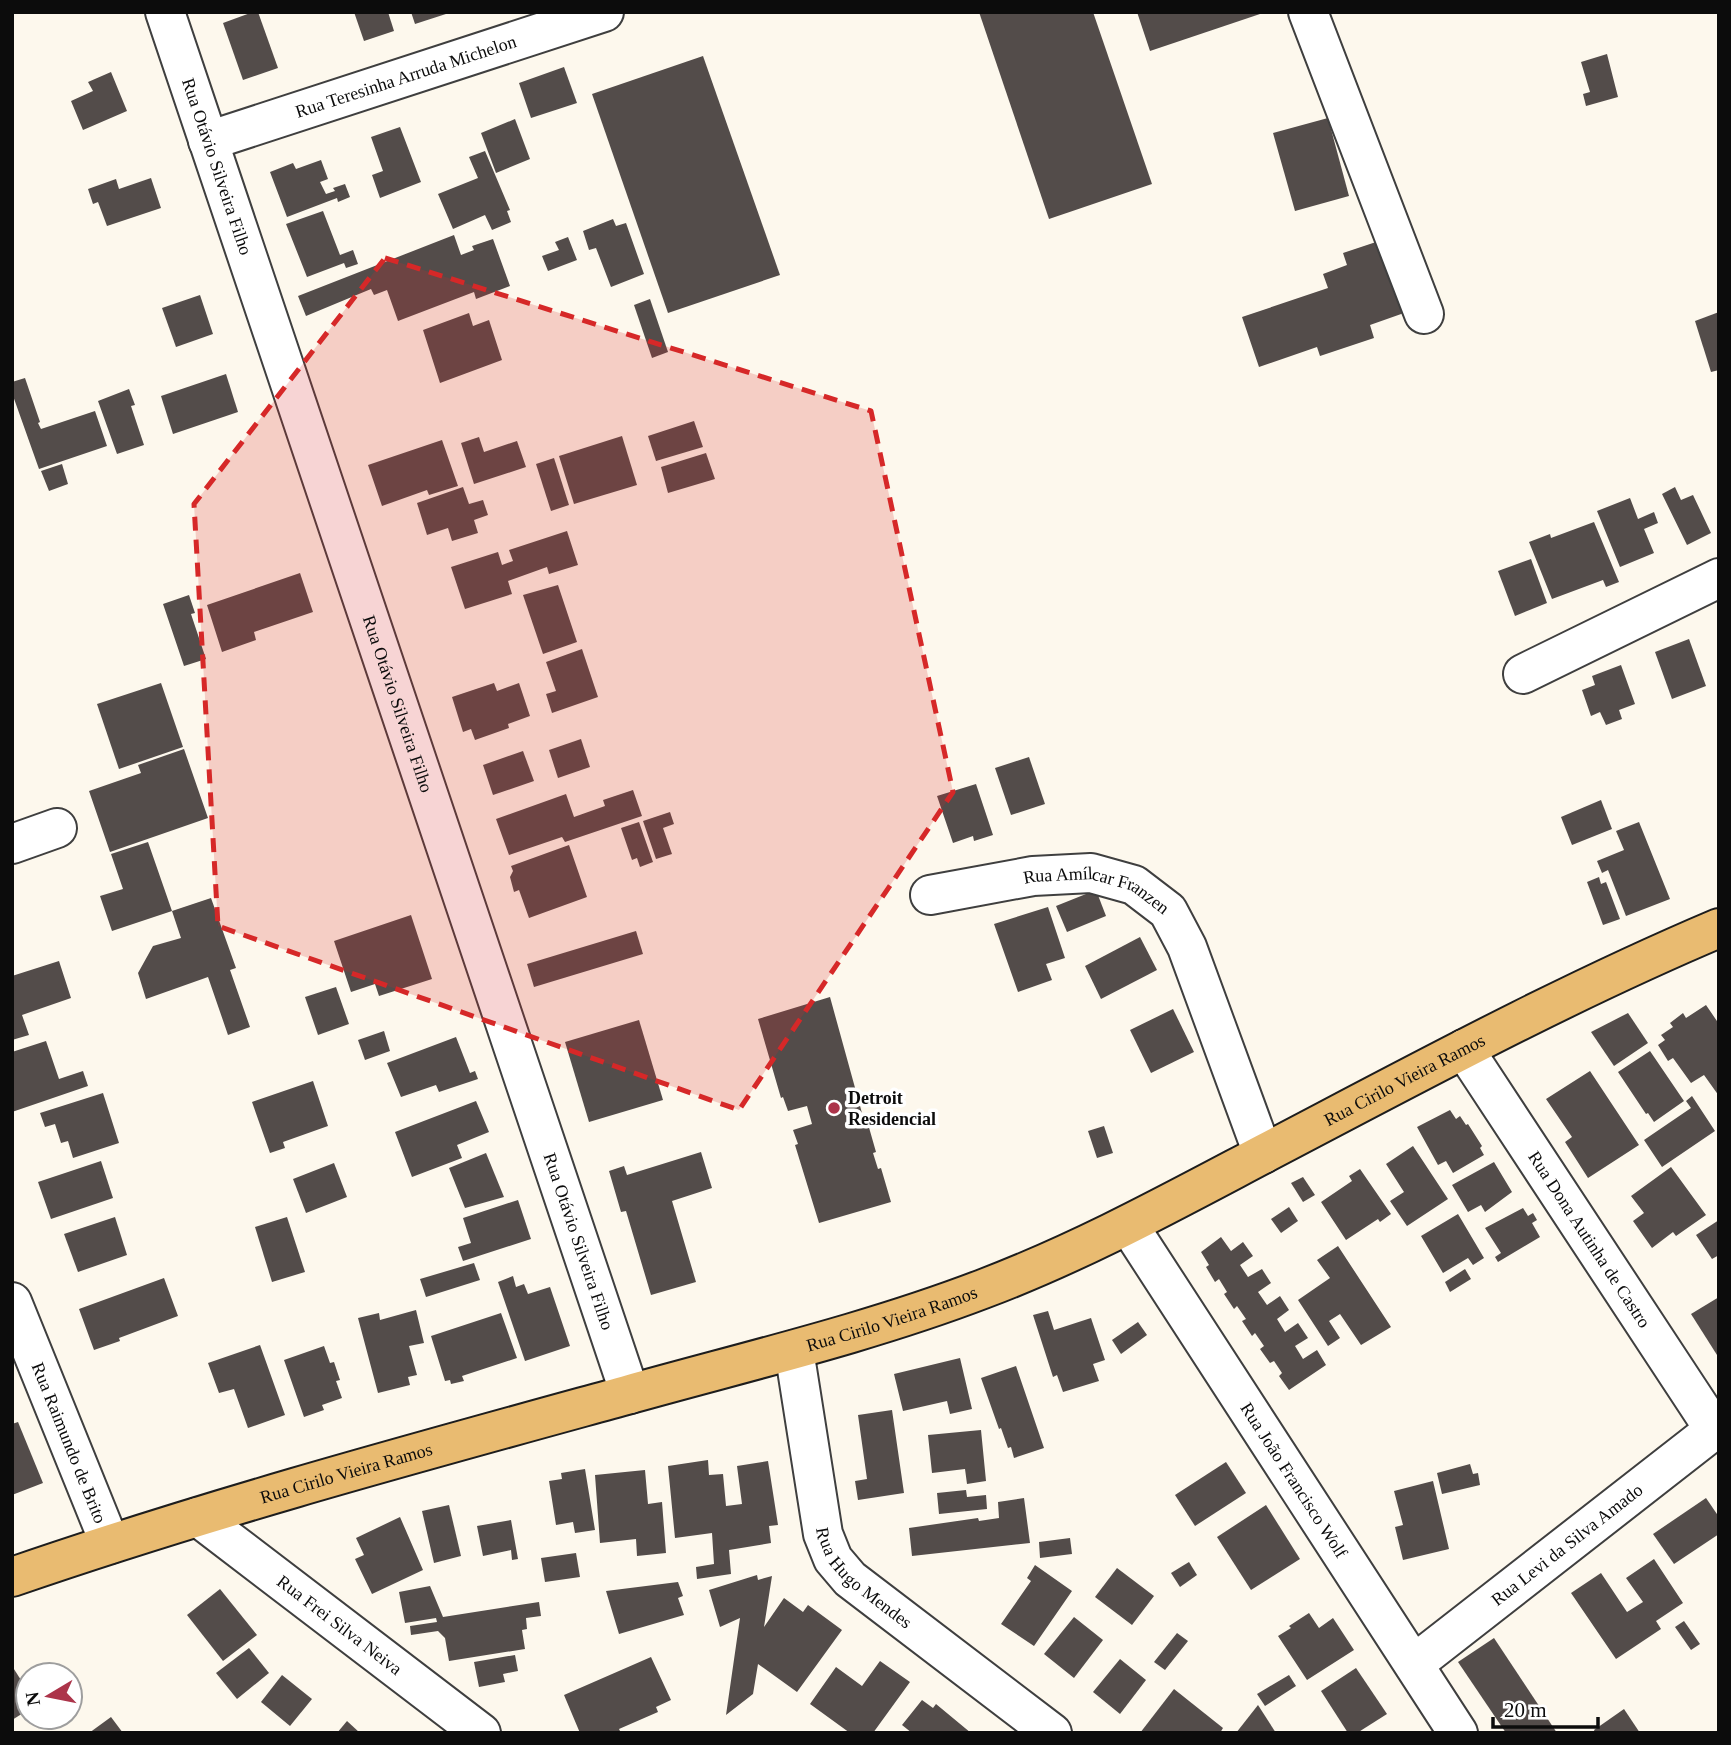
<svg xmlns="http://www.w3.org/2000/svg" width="1731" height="1745" viewBox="0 0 1731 1745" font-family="Georgia,serif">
  <rect width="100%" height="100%" fill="#fdf8ed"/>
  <!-- building -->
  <g fill="#534c4a">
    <path d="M253 12H258L278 68 243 80 223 23Z"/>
    <path d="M354 12H388L394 31 364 41Z"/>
    <path d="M411 12H449V13L415 24Z"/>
    <path d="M979 12H1093L1152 184 1049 219Z"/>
    <path d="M1137 12H1263V13L1150 51Z"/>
    <path d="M1607 54 1618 97 1586 106 1583 94 1590 92 1581 62Z"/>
    <path d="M703 56 780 275 668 313 592 94Z"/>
    <path d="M564 67 577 103 531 118 519 83Z"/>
    <path d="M111 72 127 111 83 130 71 101 93 91 88 82Z"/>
    <path d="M1328 118 1349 196 1295 211 1273 133Z"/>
    <path d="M515 119 530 159 496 173 481 133Z"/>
    <path d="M400 127 421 182 380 198 372 175 383 171 371 137Z"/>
    <path d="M485 151 510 210 507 211 511 222 492 230 485 215 453 229 438 194 478 178 469 157Z"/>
    <path d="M321 160 328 179 320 182 326 194 335 191 333 188 345 184 350 197 338 202 337 198 287 217 270 172 293 163 296 169Z"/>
    <path d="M151 178 161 208 107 226 98 202 93 204 88 189 116 179 119 189Z"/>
    <path d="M323 211 340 255 353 250 358 264 346 268 344 263 307 277 286 224Z"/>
    <path d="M613 219 616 226 626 223 644 274 611 287 596 248 589 250 583 231Z"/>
    <path d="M454 235 461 255 474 250 472 246 493 239 510 286 476 299 474 292 398 321 387 290 374 295 371 289 306 316 298 296Z"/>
    <path d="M568 237 577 260 548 271 542 256 559 250 555 242Z"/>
    <path d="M1379 241 1404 313 1370 325 1374 338 1320 356 1317 347 1259 367 1242 317 1328 288 1323 274 1347 265 1343 253Z"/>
    <path d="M200 295 213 334 176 347 162 308Z"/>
    <path d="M650 299 668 352 652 358 634 305Z"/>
    <path d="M1719 312V370L1711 372 1695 321Z"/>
    <path d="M469 313 473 326 489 320 502 360 440 383 423 330Z"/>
    <path d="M226 374 238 412 173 434 161 396Z"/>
    <path d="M25 378 40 422 38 423 41 429 95 411 107 446 39 469 12 393V382Z"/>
    <path d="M129 389 135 405 131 406 144 445 117 454 98 401Z"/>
    <path d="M694 421 703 447 656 461 648 436Z"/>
    <path d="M622 436 637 485 574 504 559 456Z"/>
    <path d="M479 437 484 452 517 441 526 467 474 484 461 443Z"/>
    <path d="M442 440 458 486 429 495 427 490 382 506 368 465Z"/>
    <path d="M706 453 715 479 668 493 661 467Z"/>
    <path d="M554 458 569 505 551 511 536 464Z"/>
    <path d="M62 464 68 484 49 491 41 471Z"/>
    <path d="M463 487 469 504 483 500 488 515 474 520 478 533 452 541 448 528 427 535 417 503Z"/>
    <path d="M1675 487 1681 500 1693 495 1711 533 1687 545 1662 494Z"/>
    <path d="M1630 498 1638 519 1654 512 1658 523 1644 529 1654 553 1620 567 1597 511Z"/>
    <path d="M1594 522 1619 582 1606 587 1603 580 1552 599 1529 542 1550 534 1551 538Z"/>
    <path d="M567 531 578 565 549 574 547 567 508 581 512 594 465 609 451 567 498 552 502 565 513 561 509 550Z"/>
    <path d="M1531 559 1547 603 1515 616 1498 571Z"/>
    <path d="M300 573 313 612 254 632 256 640 222 652 207 605Z"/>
    <path d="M558 585 577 642 543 654 523 595Z"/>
    <path d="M189 595 195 613 191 614 206 659 184 666 163 604Z"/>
    <path d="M1689 639 1706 686 1672 699 1655 652Z"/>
    <path d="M582 649 598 697 552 713 546 694 556 691 546 662Z"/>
    <path d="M1621 665 1635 704 1619 710 1622 719 1606 725 1600 712 1591 716 1582 690 1595 685 1592 676Z"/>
    <path d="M161 683 183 747 119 769 97 704Z"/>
    <path d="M494 683 497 691 519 683 530 716 508 724 509 728 475 740 471 729 463 732 452 697Z"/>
    <path d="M581 739 590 767 558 778 549 750Z"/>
    <path d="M184 749 208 818 110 852 89 791 141 773 138 765Z"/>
    <path d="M523 751 534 781 493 795 483 765Z"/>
    <path d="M1029 757 1045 804 1011 815 995 768Z"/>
    <path d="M976 784 993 835 974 841 973 836 953 843 937 796Z"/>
    <path d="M633 790 642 816 565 842 562 837 509 855 496 819 566 794 574 817 605 806 603 800Z"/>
    <path d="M1601 800 1612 829 1572 845 1561 817Z"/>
    <path d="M670 812 674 824 663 828 672 854 656 859 643 821Z"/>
    <path d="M639 822 653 862 640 867 637 858 632 860 621 828Z"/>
    <path d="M1639 822 1670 899 1626 916 1608 870 1602 873 1597 861 1624 850 1616 831Z"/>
    <path d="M148 842 172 911 112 931 100 896 123 889 111 854Z"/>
    <path d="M569 845 587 897 529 918 519 890 514 892 510 877 513 871 511 866Z"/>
    <path d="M1599 877 1601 884 1606 882 1620 919 1603 925 1587 882Z"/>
    <path d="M1096 890 1106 916 1067 932 1056 906Z"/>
    <path d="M211 898 236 968 230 970 250 1027 228 1035 208 977 146 999 138 973 153 946 181 938 172 911Z"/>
    <path d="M1048 907 1065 958 1046 964 1052 980 1018 992 994 924Z"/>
    <path d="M411 915 432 979 379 996 375 984 351 992 334 941Z"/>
    <path d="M636 931 643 954 534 987 527 964Z"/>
    <path d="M1140 937 1157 970 1101 999 1085 966Z"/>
    <path d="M59 961 71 998 22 1015 29 1035 12 1040V976Z"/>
    <path d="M336 987 349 1024 318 1035 305 997Z"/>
    <path d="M830 997 865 1124H868L876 1152 873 1153 878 1169 881 1168 891 1202 819 1223 795 1145 798 1144 793 1130 812 1124 807 1106 788 1111 783 1097 781 1098 758 1019Z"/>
    <path d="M1706 1005 1719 1024V1096L1704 1075 1691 1083 1673 1058 1668 1061 1658 1045 1665 1040 1661 1035 1673 1027 1670 1023 1683 1013 1686 1018Z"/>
    <path d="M1173 1009 1194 1052 1151 1073 1130 1030Z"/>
    <path d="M1628 1013 1648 1043 1614 1066 1591 1032Z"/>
    <path d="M639 1020 663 1100 589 1122 565 1042Z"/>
    <path d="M384 1031 390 1051 365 1060 358 1040Z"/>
    <path d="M456 1037 470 1073 475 1071 478 1079 439 1092 436 1085 401 1097 387 1063Z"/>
    <path d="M46 1041 59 1079 83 1071 88 1086 12 1112V1052Z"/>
    <path d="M1650 1051 1684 1101 1654 1122 1648 1113 1646 1114 1618 1072Z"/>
    <path d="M1590 1071 1639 1145 1588 1178 1565 1142 1572 1137 1546 1099Z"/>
    <path d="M313 1081 328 1126 283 1142 285 1148 270 1153 252 1102Z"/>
    <path d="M103 1093 119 1143 73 1158 68 1141 61 1143 55 1124 45 1127 40 1113Z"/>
    <path d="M1692 1096 1715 1131 1662 1167 1644 1140 1691 1108 1686 1101Z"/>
    <path d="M476 1101 489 1132 457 1145 462 1158 412 1177 395 1132Z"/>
    <path d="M1450 1110 1456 1119 1460 1116 1466 1125 1468 1124 1482 1146 1480 1148 1484 1155 1453 1173 1446 1161 1438 1165 1417 1127Z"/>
    <path d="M1104 1126 1113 1153 1097 1158 1088 1131Z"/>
    <path d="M1413 1146 1448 1199 1407 1226 1390 1201 1404 1192 1386 1164Z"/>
    <path d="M701 1152 712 1188 672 1201 696 1282 651 1295 626 1211 621 1212 609 1171 624 1166 627 1175Z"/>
    <path d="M486 1153 504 1197 465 1208 449 1168Z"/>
    <path d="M101 1161 113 1198 51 1219 38 1182Z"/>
    <path d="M1494 1162 1512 1192 1485 1212 1481 1205 1468 1212 1452 1185Z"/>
    <path d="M334 1163 347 1197 306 1213 293 1179Z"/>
    <path d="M1671 1167 1706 1215 1676 1236 1673 1232 1652 1248 1633 1221 1644 1213 1631 1196Z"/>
    <path d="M1360 1169 1391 1214 1380 1222 1378 1219 1346 1240 1321 1202 1352 1181 1349 1176Z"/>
    <path d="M1303 1177 1315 1195 1303 1202 1291 1183Z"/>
    <path d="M518 1200 531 1239 463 1261 458 1247 471 1243 463 1218Z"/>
    <path d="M1289 1207 1298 1221 1281 1233 1271 1219Z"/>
    <path d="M1523 1208 1528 1216 1533 1213 1537 1220 1532 1223 1540 1237 1498 1262 1495 1257 1501 1253 1485 1228Z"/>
    <path d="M1458 1214 1484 1258 1473 1265 1468 1258 1443 1273 1421 1236Z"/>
    <path d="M115 1217 127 1255 78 1272 64 1234Z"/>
    <path d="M287 1217 305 1272 272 1282 255 1227Z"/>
    <path d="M1719 1220V1255L1712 1259 1696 1235Z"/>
    <path d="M1221 1237 1231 1251 1243 1242 1253 1256 1240 1265 1248 1277 1262 1269 1271 1283 1258 1292 1267 1305 1280 1296 1289 1310 1277 1319 1285 1332 1298 1323 1308 1338 1295 1346 1303 1359 1317 1350 1326 1365 1289 1390 1279 1376 1282 1373 1274 1361 1270 1363 1260 1349 1264 1346 1255 1333 1252 1336 1242 1321 1246 1319 1237 1306 1234 1309 1224 1294 1227 1292 1219 1279 1215 1282 1206 1267 1209 1265 1201 1252Z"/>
    <path d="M1338 1246 1391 1327 1361 1345 1340 1314 1329 1321 1340 1338 1328 1346 1298 1300 1330 1278 1317 1260Z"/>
    <path d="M474 1263 480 1280 426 1297 420 1279Z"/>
    <path d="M1465 1269 1471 1279 1450 1292 1445 1282Z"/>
    <path d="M513 1276 516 1287 524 1284 528 1294 550 1287 570 1346 525 1361 498 1282Z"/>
    <path d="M164 1278 178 1316 119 1338 120 1341 94 1350 79 1309Z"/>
    <path d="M1719 1297V1354L1717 1355 1691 1314Z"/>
    <path d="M416 1310 424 1343 409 1346 417 1375 408 1377 410 1385 378 1393 358 1318 379 1313 380 1320Z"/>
    <path d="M1048 1311 1054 1330 1091 1318 1105 1360 1093 1364 1099 1381 1063 1392 1057 1375 1053 1377 1033 1315Z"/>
    <path d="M501 1313 517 1358 462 1376 464 1381 451 1384 450 1380 445 1381 431 1336Z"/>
    <path d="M1138 1322 1147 1335 1121 1354 1112 1340Z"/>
    <path d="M260 1345 285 1415 248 1428 234 1389 219 1393 208 1363Z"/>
    <path d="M324 1346 330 1363 334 1362 340 1380 336 1381 342 1398 322 1405 324 1410 304 1417 284 1360Z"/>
    <path d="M960 1358 972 1409 950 1414 947 1401 903 1411 894 1374Z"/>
    <path d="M1016 1366 1044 1448 1014 1458 1011 1447 1008 1448 1001 1428 999 1429 981 1378Z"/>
    <path d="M892 1410 904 1493 858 1500 855 1481 867 1479 858 1415Z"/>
    <path d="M18 1422 43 1483 12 1495V1424Z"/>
    <path d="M981 1430 986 1481 967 1484 965 1469 932 1473 928 1435Z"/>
    <path d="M708 1460 709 1475 723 1474 726 1506 742 1504 737 1466 768 1461 778 1525 769 1526 771 1543 729 1550 731 1574 697 1579 696 1567 714 1564 712 1533 675 1538 668 1466Z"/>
    <path d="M1226 1462 1246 1493 1195 1526 1175 1495Z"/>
    <path d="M1470 1464 1473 1474 1478 1473 1480 1485 1442 1494 1437 1473Z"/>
    <path d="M585 1469 595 1530 575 1533 573 1522 556 1525 549 1481 562 1479 561 1473Z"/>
    <path d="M645 1470 648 1504 662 1502 666 1553 637 1556 636 1539 600 1543 595 1475Z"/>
    <path d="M1433 1481 1449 1549 1403 1560 1395 1527 1403 1525 1394 1491Z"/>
    <path d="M966 1490 967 1497 986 1495 987 1509 939 1514 937 1493Z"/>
    <path d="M1024 1498 1030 1543 912 1556 909 1528 978 1518 979 1521 999 1518 998 1502Z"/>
    <path d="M1706 1498 1719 1517V1534L1674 1564 1653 1534Z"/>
    <path d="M449 1505 461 1556 434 1563 422 1511Z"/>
    <path d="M1266 1505 1300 1559 1251 1590 1217 1537Z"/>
    <path d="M400 1517 423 1570 372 1594 355 1559 364 1555 356 1538Z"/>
    <path d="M511 1520 518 1559 512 1560 511 1550 483 1556 477 1526Z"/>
    <path d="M1070 1538 1072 1554 1040 1558 1039 1542Z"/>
    <path d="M576 1553 580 1577 545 1582 541 1558Z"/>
    <path d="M1654 1559 1683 1603 1656 1621 1661 1629 1616 1659 1571 1593 1601 1573 1627 1612 1643 1602 1626 1578Z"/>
    <path d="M1189 1562 1197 1575 1180 1587 1171 1573Z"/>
    <path d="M1035 1565 1072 1591 1034 1646 1001 1624 1031 1581 1027 1578Z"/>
    <path d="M1117 1568 1154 1596 1132 1625 1095 1597Z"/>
    <path d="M757 1575 758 1580 772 1576 764 1627 784 1598 803 1612 808 1605 842 1630 797 1692 758 1664 753 1694 726 1715 740 1618 720 1627 709 1590Z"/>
    <path d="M678 1582 683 1596 678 1598 684 1615 619 1634 606 1591Z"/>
    <path d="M430 1586 443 1617 539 1602 541 1616 526 1618 527 1629 522 1630 525 1649 449 1661 445 1638 438 1631 411 1635 410 1626 437 1622 436 1618 405 1623 399 1592Z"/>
    <path d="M220 1589 257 1635 223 1661 187 1615Z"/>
    <path d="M1309 1613 1319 1628 1333 1618 1354 1650 1307 1680 1278 1636 1291 1628 1289 1626Z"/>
    <path d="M1074 1617 1103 1640 1074 1678 1044 1654Z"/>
    <path d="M1684 1621 1700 1644 1691 1650 1675 1627Z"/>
    <path d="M1177 1633 1188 1641 1165 1670 1154 1662Z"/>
    <path d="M1494 1638 1557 1733H1506L1458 1662Z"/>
    <path d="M249 1648 269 1673 237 1699 216 1673Z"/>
    <path d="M515 1655 518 1671 503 1674 505 1682 479 1687 474 1662Z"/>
    <path d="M651 1657 671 1700 656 1707 658 1712 619 1729 621 1733H580L564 1695Z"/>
    <path d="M1120 1659 1146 1680 1120 1714 1093 1692Z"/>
    <path d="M880 1661 910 1682 873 1733H850L810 1704 836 1667 862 1686Z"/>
    <path d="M12 1666 28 1691V1710L12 1720Z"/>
    <path d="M1356 1668 1387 1714 1357 1733H1348L1321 1691Z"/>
    <path d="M282 1675 312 1699 290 1726 261 1702Z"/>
    <path d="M1289 1675 1296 1686 1265 1706 1257 1694Z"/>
    <path d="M1174 1689 1223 1728 1220 1733H1140Z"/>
    <path d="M922 1700 933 1708 936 1704 971 1733H912L902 1725Z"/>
    <path d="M1258 1705 1276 1733H1236Z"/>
    <path d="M1624 1709 1640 1733H1595L1594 1730Z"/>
    <path d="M111 1717 123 1733H89Z"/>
    <path d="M347 1721 360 1733H337Z"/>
  </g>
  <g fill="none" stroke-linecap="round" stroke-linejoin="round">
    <defs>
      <g id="minor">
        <path id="s1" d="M165 12 630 1394"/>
        <path d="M1308 12 1424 314"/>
        <path id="s2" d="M208 141 604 12"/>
        <path d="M1523 674 1719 578"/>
        <path d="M12 844 57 828"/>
        <path id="s3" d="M930 895 1033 876 1091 873 1134 885 1168 911 1187 947 1263 1154"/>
        <path id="s4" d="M1464 1049 1714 1429"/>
        <path id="s5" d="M1129 1226 1458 1733"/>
        <path id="s6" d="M12 1302 110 1544"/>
        <path id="s7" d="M794 1350 823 1534 833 1559 850 1579 1052 1733"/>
        <path id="s8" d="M198 1517 481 1733"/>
        <path id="s9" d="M1414 1664 1719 1426"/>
      </g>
      <g id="major">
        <path id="s10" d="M12 1577C215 1507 423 1451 630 1394 748 1361 868 1333 983 1289 1081 1252 1172 1202 1265 1153 1414 1075 1563 994 1719 928"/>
      </g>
    </defs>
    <!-- minor casing -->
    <use href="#minor" stroke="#3f3f3f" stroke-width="42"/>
    <!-- major casing -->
    <use href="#major" stroke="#1d1d1d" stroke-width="42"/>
    <!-- minor -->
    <use href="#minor" stroke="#fff" stroke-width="38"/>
    <!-- major -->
    <use href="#major" stroke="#e9bb71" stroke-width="38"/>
  </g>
  <!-- marked area -->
  <path fill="#d62828" fill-opacity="0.2" stroke="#d62828" stroke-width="5" stroke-dasharray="14 9" stroke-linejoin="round" d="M385 258 871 411 953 792 739 1110 218 926 194 504Z"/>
  <!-- markers -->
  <circle fill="#ac344a" stroke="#fff" stroke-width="2.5" cx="834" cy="1108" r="7"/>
  <g text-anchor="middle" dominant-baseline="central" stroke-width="7" stroke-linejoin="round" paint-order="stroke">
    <!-- street labels -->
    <g font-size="18" fill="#0c0c0c" stroke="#fff">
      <text stroke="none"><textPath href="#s2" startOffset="208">Rua Teresinha Arruda Michelon</textPath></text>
      <text stroke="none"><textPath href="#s1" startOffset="163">Rua Otávio Silveira Filho</textPath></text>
      <text stroke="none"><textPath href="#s1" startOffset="730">Rua Otávio Silveira Filho</textPath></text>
      <text stroke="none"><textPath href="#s3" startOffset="172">Rua Amílcar Franzen</textPath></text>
      <text stroke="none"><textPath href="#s10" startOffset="1484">Rua Cirilo Vieira Ramos</textPath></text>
      <text stroke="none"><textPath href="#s4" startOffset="228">Rua Dona Autinha de Castro</textPath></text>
      <text stroke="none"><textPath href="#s1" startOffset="1297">Rua Otávio Silveira Filho</textPath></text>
      <text stroke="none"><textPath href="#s10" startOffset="917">Rua Cirilo Vieira Ramos</textPath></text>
      <text stroke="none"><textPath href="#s6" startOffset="152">Rua Raimundo de Brito</textPath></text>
      <text stroke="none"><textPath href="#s10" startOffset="350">Rua Cirilo Vieira Ramos</textPath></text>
      <text stroke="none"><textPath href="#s5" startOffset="303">Rua João Francisco Wolf</textPath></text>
      <text stroke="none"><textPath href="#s9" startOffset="194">Rua Levi da Silva Amado</textPath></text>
      <text stroke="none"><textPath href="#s7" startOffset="247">Rua Hugo Mendes</textPath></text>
      <text stroke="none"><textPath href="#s8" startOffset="178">Rua Frei Silva Neiva</textPath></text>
    </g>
    <!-- poi labels -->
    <g font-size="18" font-weight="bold" fill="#0c0c0c" stroke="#fff" text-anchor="start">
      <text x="848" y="1098">Detroit<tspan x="848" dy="21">Residencial</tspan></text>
    </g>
  </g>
  <!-- border -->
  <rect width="1731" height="1745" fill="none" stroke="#0c0c0c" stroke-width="28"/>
  <!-- north arrow -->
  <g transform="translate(49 1696) rotate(260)"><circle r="33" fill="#ffffff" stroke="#9e9e9e" stroke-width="2"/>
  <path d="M0-5L12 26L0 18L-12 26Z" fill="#ac344a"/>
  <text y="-10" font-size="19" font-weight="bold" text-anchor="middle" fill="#0c0c0c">N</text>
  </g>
  <!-- scale -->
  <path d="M1493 1717v10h105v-10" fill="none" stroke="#0c0c0c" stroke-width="3.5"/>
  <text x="1504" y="1717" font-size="21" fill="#0c0c0c" stroke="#ffffff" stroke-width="5" paint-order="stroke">20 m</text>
</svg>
